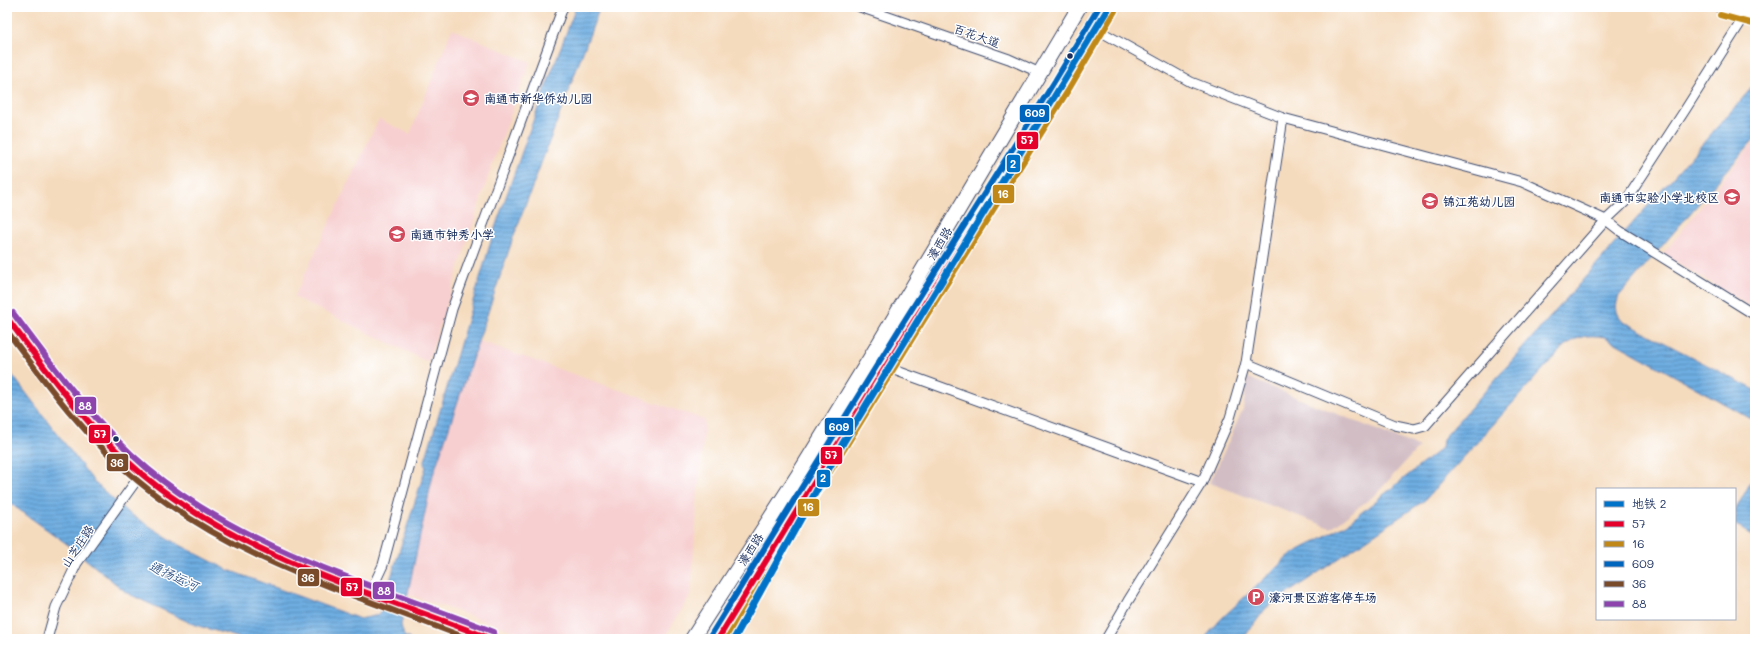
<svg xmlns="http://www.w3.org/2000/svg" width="1762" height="646" viewBox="0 0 1762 646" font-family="Mali,'LXGW WenKai TC',sans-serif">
  <defs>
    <pattern id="water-rules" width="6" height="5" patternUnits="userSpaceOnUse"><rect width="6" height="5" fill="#6eade1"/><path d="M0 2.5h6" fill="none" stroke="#5a8dba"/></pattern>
  </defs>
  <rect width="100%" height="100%" fill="#fff"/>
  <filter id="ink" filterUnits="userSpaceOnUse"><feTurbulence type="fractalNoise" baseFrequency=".025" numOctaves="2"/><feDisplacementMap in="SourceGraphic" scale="8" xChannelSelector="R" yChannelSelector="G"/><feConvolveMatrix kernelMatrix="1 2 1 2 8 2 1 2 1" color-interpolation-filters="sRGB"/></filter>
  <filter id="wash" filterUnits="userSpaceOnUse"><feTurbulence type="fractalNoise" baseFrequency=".012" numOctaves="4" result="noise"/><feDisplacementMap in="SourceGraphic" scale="16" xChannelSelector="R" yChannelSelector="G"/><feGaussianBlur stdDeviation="0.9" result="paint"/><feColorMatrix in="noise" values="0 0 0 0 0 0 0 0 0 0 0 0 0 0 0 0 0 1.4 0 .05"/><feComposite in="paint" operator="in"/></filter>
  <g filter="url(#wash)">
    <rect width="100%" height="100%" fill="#f5dbbe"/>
    <!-- built -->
    <g fill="#f7cfd0">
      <path d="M452 29 530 62 490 171 428 362 294 297 379 119 410 134Z"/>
      <path d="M1755 140V309L1663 254Z"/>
      <path d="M467 337 705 420 698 491 691 594 664 639H537L404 593Z"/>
    </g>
    <!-- industrial -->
    <path fill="#d2bdc5" d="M1248 378 1419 447 1376 494 1331 528 1210 483 1243 409Z"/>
    <!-- water -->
    <g fill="url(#water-rules)" stroke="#446ea0">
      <path d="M576 7H600L513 238 433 475 401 625 404 636 410 639H244L195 625 127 593 67 544 7 501V368L95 483 127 512 178 544 228 570 360 619 379 615 426 467 424 464 495 228 530 129Z"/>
      <path d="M1755 84V138L1619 296C1615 307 1615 312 1623 321L1755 390V421L1605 337C1586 334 1580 336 1564 346L1425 500 1266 608 1243 639H1204L1221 619 1290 555 1347 524 1442 448 1443 439Z"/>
      <path d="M1755 474V537L1735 525V511Z"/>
    </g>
  </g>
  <g filter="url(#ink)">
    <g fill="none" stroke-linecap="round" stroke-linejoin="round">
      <defs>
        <g id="minor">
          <path d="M860 7 1009 59 1040 73"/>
          <path d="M1096 29 1191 82 1283 118 1522 182 1606 220 1620 231 1755 315"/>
          <path d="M1246 363 1395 425 1414 429 1425 426 1606 220 1625 202 1685 110 1746 14"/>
          <path d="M886 367 1202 482"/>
          <path d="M370 593 383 565 452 309 563 7"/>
          <path d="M47 639 56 607 77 563 141 474"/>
          <path d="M1106 639 1128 601 1202 482 1230 418 1246 363 1283 118"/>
        </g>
        <path id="tertiary" d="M7 318C48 373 90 431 143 475 209 531 289 564 370 593 410 607 451 623 491 639"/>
        <g id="primary">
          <path d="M1722 7 1755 16"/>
          <path d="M692 639 798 475 869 360 1079 7"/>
          <path d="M718 639 910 327 1062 85 1108 7"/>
        </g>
      </defs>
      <!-- minor casing -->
      <use href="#minor" stroke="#3c496c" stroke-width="11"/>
      <!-- tertiary casing -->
      <use href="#tertiary" stroke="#3c496c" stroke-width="13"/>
      <!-- primary casing -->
      <use href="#primary" stroke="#3c496c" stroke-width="16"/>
      <!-- minor -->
      <use href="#minor" stroke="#fff" stroke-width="9"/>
      <!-- tertiary -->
      <use href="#tertiary" stroke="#fff" stroke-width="11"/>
      <!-- primary -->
      <use href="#primary" stroke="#fff" stroke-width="14"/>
      <defs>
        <g id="bus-1">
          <path d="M7 318C48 373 90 431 143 475 243 558 372 592 491 639"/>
          <path d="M718 639 910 327 1062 85 1108 7"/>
        </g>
        <g id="bus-2">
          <path d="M1720 15 1753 24"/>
          <path d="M727 639 917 331 1069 89 1115 11"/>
        </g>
        <path id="bus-3" d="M711 635 903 323 1055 81 1099 7"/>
        <path id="bus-4" d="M7 331C47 385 87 439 138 481 234 561 355 594 469 639"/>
        <path id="bus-5" d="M13 313C54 368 95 424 148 469 247 552 376 585 494 632"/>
      </defs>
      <!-- bus-1 casing -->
      <use href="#bus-1" stroke="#fff" stroke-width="9"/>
      <!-- bus-2 casing -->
      <use href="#bus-2" stroke="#fff" stroke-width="9"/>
      <!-- bus-3 casing -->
      <use href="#bus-3" stroke="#fff" stroke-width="9"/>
      <!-- bus-4 casing -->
      <use href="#bus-4" stroke="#fff" stroke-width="9"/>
      <!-- bus-5 casing -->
      <use href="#bus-5" stroke="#fff" stroke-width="9"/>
      <!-- bus-1 -->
      <use href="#bus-1" stroke="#e4002b" stroke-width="6"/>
      <!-- bus-2 -->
      <use href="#bus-2" stroke="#c08818" stroke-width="6"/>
      <!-- bus-3 -->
      <use href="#bus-3" stroke="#0065bd" stroke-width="6"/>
      <!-- bus-4 -->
      <use href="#bus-4" stroke="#7a4b2a" stroke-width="6"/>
      <!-- bus-5 -->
      <use href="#bus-5" stroke="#8e44ad" stroke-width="6"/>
      <defs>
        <path id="metro-1" d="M734 639 843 443 1109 7"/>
      </defs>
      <!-- metro-1 casing -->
      <use href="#metro-1" stroke="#fff" stroke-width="10"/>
      <!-- metro-1 -->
      <use href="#metro-1" stroke="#0072c8" stroke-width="7"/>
    </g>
  </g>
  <!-- icons -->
  <defs>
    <symbol id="school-disc" viewBox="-11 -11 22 22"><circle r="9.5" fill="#d1495b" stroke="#fff"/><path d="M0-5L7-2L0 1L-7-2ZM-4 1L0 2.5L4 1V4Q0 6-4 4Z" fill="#fff"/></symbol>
    <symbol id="parking-disc" viewBox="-11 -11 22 22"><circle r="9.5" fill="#d1495b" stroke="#fff"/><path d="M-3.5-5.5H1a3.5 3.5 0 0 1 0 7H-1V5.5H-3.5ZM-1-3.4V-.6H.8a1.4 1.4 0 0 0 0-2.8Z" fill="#fff"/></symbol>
  </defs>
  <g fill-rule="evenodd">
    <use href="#school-disc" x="461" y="88" width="20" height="20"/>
    <use href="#school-disc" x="1722" y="187" width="20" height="20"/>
    <use href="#school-disc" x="1420" y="191" width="20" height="20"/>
    <use href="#school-disc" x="387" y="224" width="20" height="20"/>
    <use href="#parking-disc" x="1246" y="587" width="20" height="20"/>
  </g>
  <!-- markers -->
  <g fill="#1b2f5e" stroke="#fff" stroke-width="1.5">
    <circle cx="1070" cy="56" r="3.5"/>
    <circle cx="116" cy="439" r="3.5"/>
  </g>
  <g text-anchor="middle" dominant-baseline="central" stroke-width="3" stroke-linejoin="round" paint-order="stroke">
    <!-- street labels -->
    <g font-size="12" fill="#1b2f5e" stroke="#fff">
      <text transform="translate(977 35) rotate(19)">百花大道</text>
      <text transform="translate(939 243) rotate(-59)">濠西路</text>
      <text transform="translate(77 546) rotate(-57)">山芝庄路</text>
      <text transform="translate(750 549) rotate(-57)">濠西路</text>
    </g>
    <!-- poi labels -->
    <g font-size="12" font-weight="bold" fill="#1b2f5e" stroke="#fff" text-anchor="start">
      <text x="484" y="98">南通市新华侨幼儿园</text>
      <text x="1719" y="197" text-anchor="end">南通市实验小学北校区</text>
      <text x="1443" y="201">锦江苑幼儿园</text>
      <text x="410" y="234">南通市钟秀小学</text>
      <text x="1269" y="597">濠河景区游客停车场</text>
    </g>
    <!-- water labels -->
    <g font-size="13" font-style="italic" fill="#385b8c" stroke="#fff">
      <text transform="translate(174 575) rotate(25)">通扬运河</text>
    </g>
  </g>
  <g stroke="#fff" stroke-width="1.5">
    <rect x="1019" y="104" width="31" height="19" rx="4" fill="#0065bd"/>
    <rect x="1016" y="131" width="23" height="19" rx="4" fill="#e4002b"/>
    <rect x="1006" y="154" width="15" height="19" rx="4" fill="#0072c8"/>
    <rect x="992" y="184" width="23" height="20" rx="4" fill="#c08818"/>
    <rect x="74" y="396" width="23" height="19" rx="4" fill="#8e44ad"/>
    <rect x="824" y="417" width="30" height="19" rx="4" fill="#0065bd"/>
    <rect x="88" y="424" width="23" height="20" rx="4" fill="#e4002b"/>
    <rect x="820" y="446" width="23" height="19" rx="4" fill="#e4002b"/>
    <rect x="106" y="453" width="23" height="19" rx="4" fill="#7a4b2a"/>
    <rect x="816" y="469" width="15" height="19" rx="4" fill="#0072c8"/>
    <rect x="797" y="498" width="23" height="19" rx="4" fill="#c08818"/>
    <rect x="297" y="568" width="23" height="19" rx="4" fill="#7a4b2a"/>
    <rect x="340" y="577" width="23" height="20" rx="4" fill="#e4002b"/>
    <rect x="372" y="581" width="23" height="19" rx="4" fill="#8e44ad"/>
  </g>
  <g font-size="11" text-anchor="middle" font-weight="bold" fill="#fff">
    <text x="1035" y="117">609</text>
    <text x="1027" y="144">57</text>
    <text x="1013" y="168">2</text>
    <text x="1003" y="198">16</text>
    <text x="85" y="410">88</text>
    <text x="839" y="431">609</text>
    <text x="100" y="438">57</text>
    <text x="831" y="459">57</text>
    <text x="117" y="467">36</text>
    <text x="823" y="482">2</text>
    <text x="808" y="511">16</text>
    <text x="308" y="582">36</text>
    <text x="352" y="591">57</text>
    <text x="384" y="595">88</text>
  </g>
  <!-- margin -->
  <rect width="1762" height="646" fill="none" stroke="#fff" stroke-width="24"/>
  <!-- legend -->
  <rect x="1596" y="488" width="140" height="132" fill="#ffffff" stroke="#a4acbf"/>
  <rect x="1604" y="501" width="20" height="6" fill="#0072c8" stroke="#a4acbf"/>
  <text x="1632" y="508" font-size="12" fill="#1b2f5e">地铁 2</text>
  <rect x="1604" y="521" width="20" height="6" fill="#e4002b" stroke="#a4acbf"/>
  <text x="1632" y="528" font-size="12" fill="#1b2f5e">57</text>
  <rect x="1604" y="541" width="20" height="6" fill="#c08818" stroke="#a4acbf"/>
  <text x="1632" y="548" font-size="12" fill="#1b2f5e">16</text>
  <rect x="1604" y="561" width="20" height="6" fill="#0065bd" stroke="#a4acbf"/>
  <text x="1632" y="568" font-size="12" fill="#1b2f5e">609</text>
  <rect x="1604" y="581" width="20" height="6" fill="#7a4b2a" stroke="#a4acbf"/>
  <text x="1632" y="588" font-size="12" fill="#1b2f5e">36</text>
  <rect x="1604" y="601" width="20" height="6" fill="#8e44ad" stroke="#a4acbf"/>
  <text x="1632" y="608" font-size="12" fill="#1b2f5e">88</text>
</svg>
